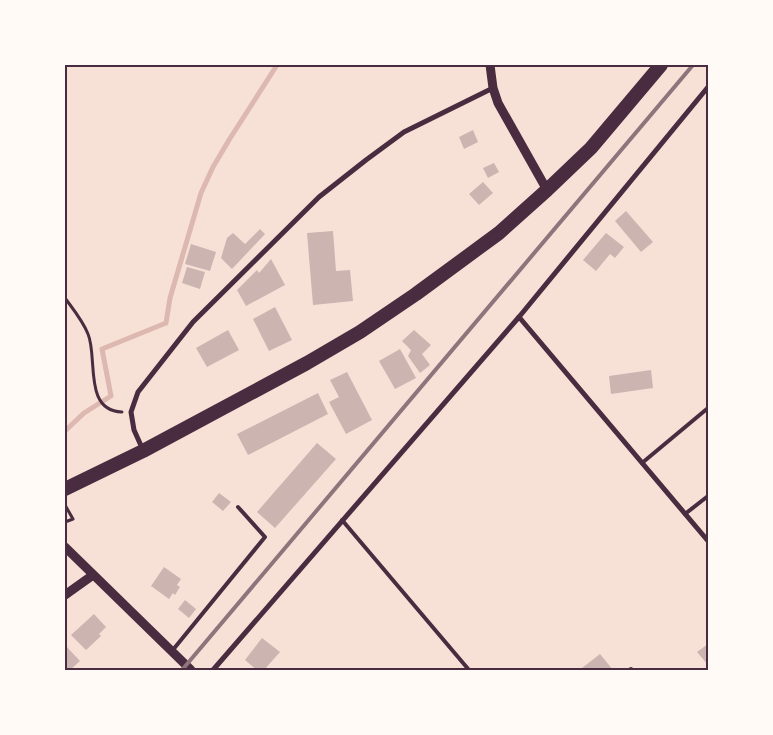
<svg xmlns="http://www.w3.org/2000/svg" width="773" height="735" viewBox="0 0 773 735" font-family="'DM Sans',sans-serif">
  <rect width="100%" height="100%" fill="#f7e1d7"/>
  <g fill="none" stroke-linecap="round" stroke-linejoin="round">
    <!-- stream -->
    <path stroke="#dcb8b0" stroke-width="5" d="M65 431 84 413 111 396 102 349 166 323 170 298 201 193 213 167 229 140 277 65"/>
  </g>
  <!-- building -->
  <g fill="#ccb4b1">
    <path d="M473 130 478 142 464 149 459 137Z"/>
    <path d="M494 163 499 172 488 178 483 168Z"/>
    <path d="M483 182 493 193 479 205 469 194Z"/>
    <path d="M626 211 653 242 641 252 615 221Z"/>
    <path d="M260 229 265 234 232 269 221 258 227 238 233 233 245 244Z"/>
    <path d="M333 231 336 271 350 270 353 301 313 305 307 233Z"/>
    <path d="M606 233 624 247 615 258 610 254 596 271 583 260Z"/>
    <path d="M191 244 216 252 210 271 185 264Z"/>
    <path d="M271 259 285 285 246 306 237 290 257 270 259 273Z"/>
    <path d="M187 267 205 272 200 289 182 283Z"/>
    <path d="M275 307 292 340 269 351 253 319Z"/>
    <path d="M228 330 239 350 207 367 196 348Z"/>
    <path d="M414 330 431 345 422 354 430 365 420 373 408 356 411 350 402 341Z"/>
    <path d="M400 349 416 378 395 389 379 361Z"/>
    <path d="M651 370 653 388 611 394 609 376Z"/>
    <path d="M347 372 372 420 346 434 329 402 339 397 330 380Z"/>
    <path d="M318 393 328 414 248 455 237 434Z"/>
    <path d="M317 443 336 459 275 528 257 512Z"/>
    <path d="M219 493 231 502 223 511 212 502Z"/>
    <path d="M164 567 181 579 177 585 180 587 175 595 173 593 169 599 151 586Z"/>
    <path d="M185 600 196 609 189 618 178 609Z"/>
    <path d="M94 614 106 627 99 634 101 636 86 650 71 635Z"/>
    <path d="M262 638 280 652 264 670H257L245 660Z"/>
    <path d="M708 644V665L697 652Z"/>
    <path d="M65 645 80 661 70 670H65Z"/>
    <path d="M600 654 613 670H584L582 668Z"/>
  </g>
  <g fill="none" stroke-linecap="round" stroke-linejoin="round">
    <!-- path -->
    <g stroke="#4a2c40" stroke-width="3">
      <path d="M65 298C73 309 83 321 88 334 98 357 83 411 122 412"/>
      <path d="M65 505 73 519 65 522"/>
    </g>
    <!-- service -->
    <g stroke="#4a2c40" stroke-width="4">
      <path d="M642 463 708 408"/>
      <path d="M685 514 708 496"/>
      <path d="M342 520 469 670"/>
      <path d="M172 651 265 537 238 507"/>
      <path d="M629 670 631 669 632 670"/>
    </g>
    <!-- minor -->
    <g stroke="#4a2c40" stroke-width="5">
      <path d="M519 317 708 541"/>
      <path d="M143 450 134 430 131 412 138 392 193 322 319 197 366 160 404 132 493 88"/>
      <path d="M213 670 519 317 708 87"/>
    </g>
    <!-- tertiary -->
    <g stroke="#4a2c40" stroke-width="9">
      <path d="M490 65 493 88 498 103 547 190"/>
      <path d="M65 547 191 670"/>
      <path d="M65 595 93 575"/>
    </g>
    <!-- trunk -->
    <path stroke="#4a2c40" stroke-width="14" d="M65 489 143 451 307 363 360 332 416 294 499 233 547 190 591 148 661 65"/>
    <!-- rail -->
    <path stroke="#8f747c" stroke-width="4" d="M182 670 693 65"/>
  </g>
  <!-- border -->
  <rect width="773" height="735" fill="none" stroke="#fffaf5" stroke-width="132"/>
  <rect x="66" y="66" width="641" height="603" fill="none" stroke="#4a2c40" stroke-width="2"/>
</svg>
